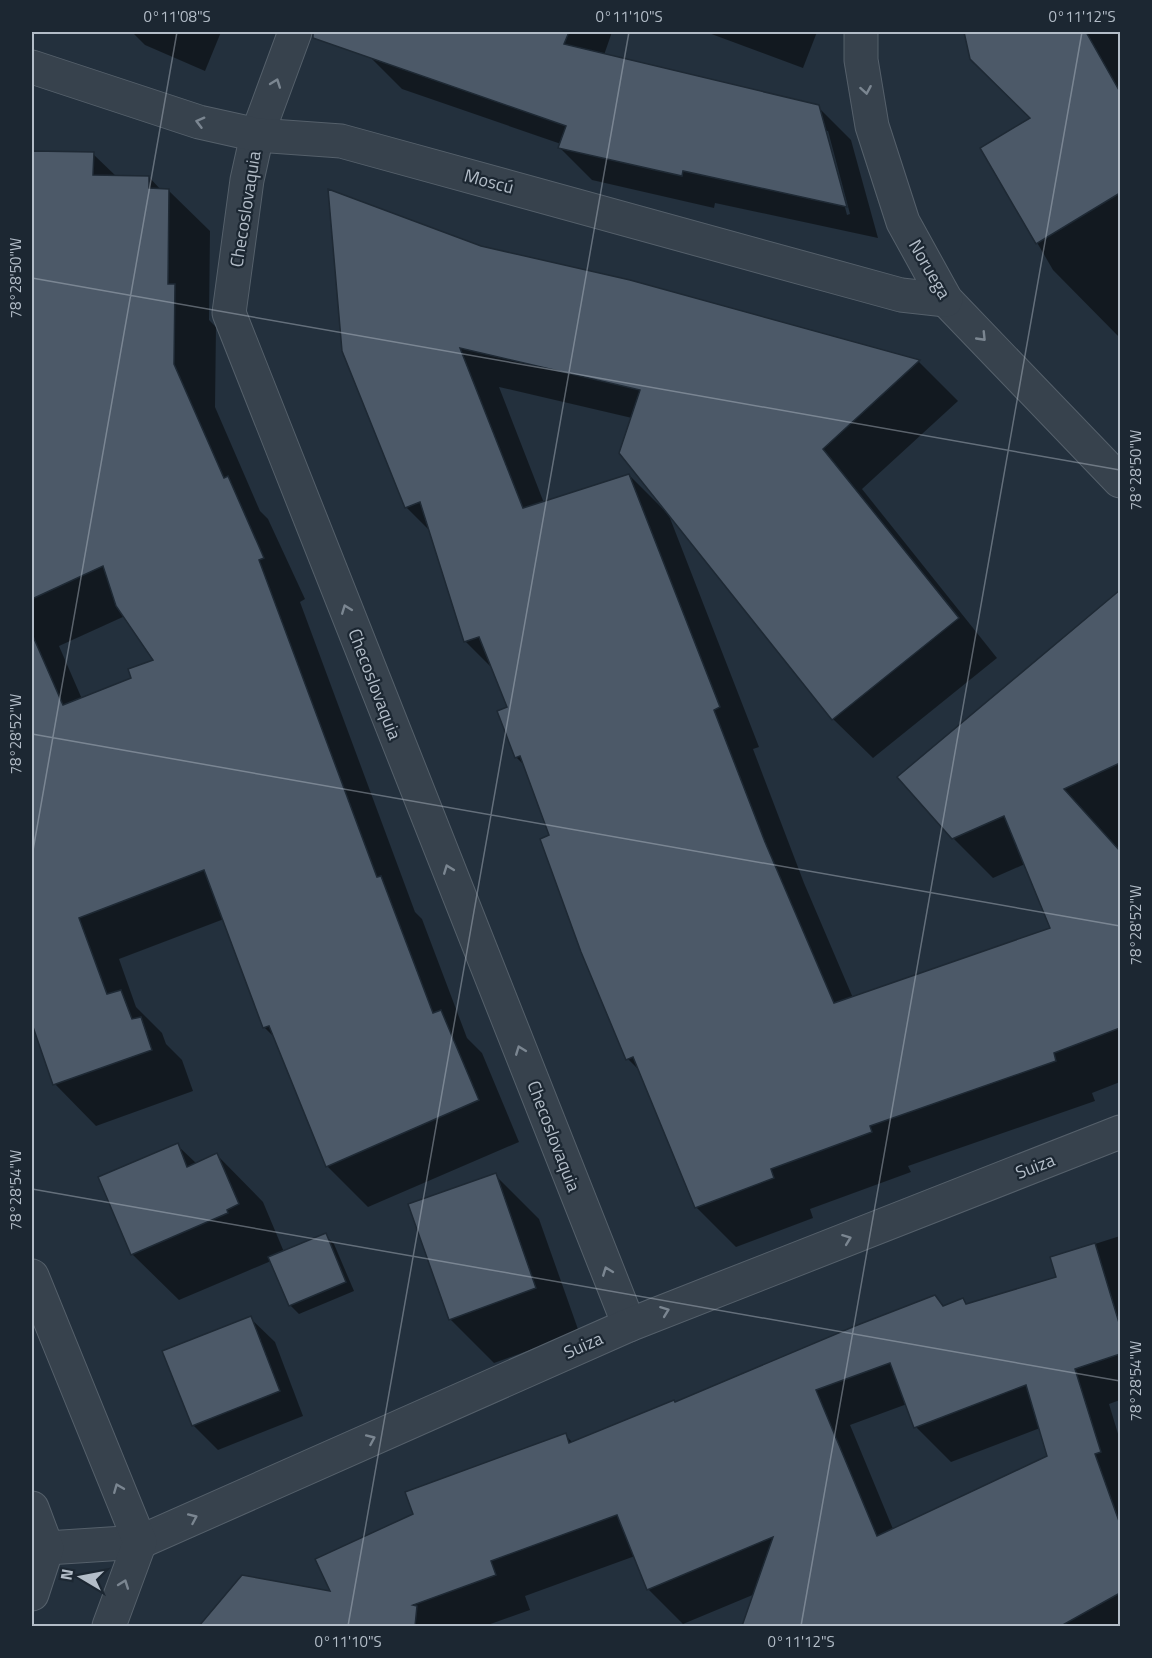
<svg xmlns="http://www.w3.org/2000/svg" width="1152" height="1658" viewBox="0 0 1152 1658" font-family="'Titillium Web',sans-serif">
  <rect width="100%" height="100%" fill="#23303d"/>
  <!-- shadow -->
  <g fill="#0007" fill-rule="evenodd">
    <path d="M132 32H221L205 71 145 45Z"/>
    <path d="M379 32H612L604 55 818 107 851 140 878 238 715 203 714 208 592 180 560 148 561 144 402 89 370 57ZM825 131H828L850 214 847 215Z"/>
    <path d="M706 32H817L803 68Z"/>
    <path d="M965 32H1120V338L1053 270 982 148 1032 118 971 58Z"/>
    <path d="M32 153 93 154 117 177H149L161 190H168L210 231 209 320 216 327 215 407 260 511 268 519 305 599 300 602 415 912 422 919 467 1038 482 1053 519 1142 368 1207 327 1166 275 1038 264 1027 224 919 119 959 136 1007 162 1033 166 1044 182 1060 193 1091 96 1126 55 1084 32 1020ZM125 616 155 661 133 678 82 699 59 646Z"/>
    <path d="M480 247 630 282 919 362 958 401 862 489 997 658 873 758 833 719 668 513 759 747 753 749 804 883 853 998 1052 929 1025 864 993 878 953 838 899 777 1120 592V1082L1092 1093 1095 1101 908 1166 911 1172 810 1209 813 1218 736 1247 696 1207 640 1071 628 1059 525 766 516 757 509 708 493 669 465 641 431 532 406 507ZM499 387 632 418 665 508 663 509 629 475 544 503Z"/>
    <path d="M177 1145 197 1164 217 1155 263 1202 284 1252 325 1235 334 1244 354 1291 299 1314 290 1305 271 1261 179 1300 132 1254Z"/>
    <path d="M495 1175 539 1219 579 1332 494 1363 450 1319Z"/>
    <path d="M1120 1236V1400L1109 1404 1119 1437 1120 1436V1626H744L755 1594 683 1624 648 1589 635 1556 525 1596 530 1610 485 1626H202L207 1619 332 1593 415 1515 565 1435 573 1443 676 1404 935 1297 945 1307 963 1300 968 1305 1058 1278 1051 1258ZM907 1404 916 1427 951 1462 1040 1428 1049 1457 893 1529 850 1425Z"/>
    <path d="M250 1318 275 1342 303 1416 218 1450 193 1425Z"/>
  </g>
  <!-- building -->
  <g fill="#4c5968" stroke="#1e2934" stroke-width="1.5" fill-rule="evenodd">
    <path d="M313 32H569L564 44 819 105 847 207 683 171 682 176 558 148 566 126 313 38Z"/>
    <path d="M964 32H1086L1120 92V193L1036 244 980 148 1030 118 970 59Z"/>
    <path d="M32 151 94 152 93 175 149 176V188L169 189 168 284H175L174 364 224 478 228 476 264 558 259 560 377 877 381 876 433 1013 441 1010 479 1100 326 1167 269 1026 263 1028 204 870 79 918 107 994 121 990 132 1019 141 1017 152 1050 53 1085 32 1024V634L63 705 131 678 128 669 153 660 116 606 103 566 32 599Z"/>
    <path d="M328 189 481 246 630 280 920 360 823 449 959 618 832 720 619 453 640 390 460 348 523 508 629 474 720 707 714 710 765 842 834 1003 1050 928 1004 816 952 839 897 777 1120 590V763L1064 789 1120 851V1028L1054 1053 1056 1061 870 1126 872 1132 771 1169 774 1178 695 1208 633 1057 626 1060 581 952 540 839 549 835 520 756 515 758 497 711 507 707 479 637 464 642 420 502 405 508 342 351Z"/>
    <path d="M178 1143 187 1167 217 1153 239 1204 227 1210 228 1213 131 1255 98 1177Z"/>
    <path d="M496 1173 536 1288 449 1320 408 1204Z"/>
    <path d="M326 1233 346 1282 289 1306 268 1257Z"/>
    <path d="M1095 1243 1120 1326V1354L1075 1369 1101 1452 1095 1454 1120 1524V1593L1061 1626H742L773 1537 647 1590 617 1515 491 1561 496 1575 413 1605 417 1606 415 1626H199L242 1575 330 1591 315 1559 413 1514 405 1492 566 1433 569 1443 674 1400 675 1402 855 1326 935 1295 943 1306 963 1298 966 1304 1056 1277 1050 1257ZM890 1363 914 1428 1026 1385 1047 1456 877 1536 816 1390Z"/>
    <path d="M251 1316 280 1391 192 1426 162 1351Z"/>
  </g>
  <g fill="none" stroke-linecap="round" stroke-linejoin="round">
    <defs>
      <g id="minor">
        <path d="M295 32 257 135 247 180 229 313 629 1325"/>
        <path d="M861 32V60L872 126 903 222 946 300 1120 481"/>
        <path d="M32 67 199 122 257 135 341 141 901 295 946 300"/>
        <path d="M47 1548 140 1542 629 1325 1120 1132"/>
      </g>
      <g id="tertiary">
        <path d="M32 1276 140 1542 109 1626"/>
        <path d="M32 1508 47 1548 32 1594"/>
      </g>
    </defs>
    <!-- minor casing -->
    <use href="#minor" stroke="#55606b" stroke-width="35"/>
    <!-- tertiary casing -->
    <use href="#tertiary" stroke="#55606b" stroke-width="35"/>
    <!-- minor -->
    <use href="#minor" stroke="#37424d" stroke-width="33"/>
    <!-- tertiary -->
    <use href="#tertiary" stroke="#37424d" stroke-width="33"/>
  </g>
  <!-- one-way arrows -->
  <defs><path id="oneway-chevron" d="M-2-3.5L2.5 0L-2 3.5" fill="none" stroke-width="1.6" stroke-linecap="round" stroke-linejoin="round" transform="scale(1.5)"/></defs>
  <g stroke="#7b8691">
    <use href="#oneway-chevron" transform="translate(276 83) rotate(-70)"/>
    <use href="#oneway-chevron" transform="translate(866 90) rotate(80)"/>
    <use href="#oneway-chevron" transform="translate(200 122) rotate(-165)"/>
    <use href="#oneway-chevron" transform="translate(982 337) rotate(46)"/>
    <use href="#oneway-chevron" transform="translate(346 609) rotate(-111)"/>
    <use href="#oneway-chevron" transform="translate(448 869) rotate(-111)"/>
    <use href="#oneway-chevron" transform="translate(520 1050) rotate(-111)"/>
    <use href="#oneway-chevron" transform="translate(847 1239) rotate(-21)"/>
    <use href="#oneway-chevron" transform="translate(607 1271) rotate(-111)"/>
    <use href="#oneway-chevron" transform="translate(665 1311) rotate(-21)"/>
    <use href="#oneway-chevron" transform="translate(371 1439) rotate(-24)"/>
    <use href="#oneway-chevron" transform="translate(118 1488) rotate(-112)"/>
    <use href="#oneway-chevron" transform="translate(193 1518) rotate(-24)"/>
    <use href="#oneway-chevron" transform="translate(124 1584) rotate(-70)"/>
  </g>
  <!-- ticks -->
  <path fill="none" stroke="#b3bdc8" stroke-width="1.5" stroke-opacity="0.45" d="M32 278 1120 470M32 734 1120 926M32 856 177 32M32 1189 1120 1381M348 1626 629 32M801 1626 1082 32"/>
  <g text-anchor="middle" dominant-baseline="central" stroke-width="4.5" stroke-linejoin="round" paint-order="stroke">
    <!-- street labels -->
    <g font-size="18" fill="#b3bdc8" stroke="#1c2732">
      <text transform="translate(489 181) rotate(15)">Moscú</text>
      <text transform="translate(245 209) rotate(-81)">Checoslovaquia</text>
      <text transform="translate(930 269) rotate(60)">Noruega</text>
      <text transform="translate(375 684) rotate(69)">Checoslovaquia</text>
      <text transform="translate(554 1136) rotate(69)">Checoslovaquia</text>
      <text transform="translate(1035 1166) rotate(-21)">Suiza</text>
      <text transform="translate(583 1345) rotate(-24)">Suiza</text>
    </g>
  </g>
  <!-- border -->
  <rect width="1152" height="1658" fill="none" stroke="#1c2732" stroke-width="66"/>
  <!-- north arrow -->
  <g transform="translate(81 1577) rotate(280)" stroke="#1c2732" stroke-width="4.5" paint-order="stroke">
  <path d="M0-4.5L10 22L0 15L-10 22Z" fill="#b3bdc8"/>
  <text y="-9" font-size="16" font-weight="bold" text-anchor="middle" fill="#b3bdc8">N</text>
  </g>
  <rect x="33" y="33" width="1086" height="1592" fill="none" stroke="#b3bdc8" stroke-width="2"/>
  <g font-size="15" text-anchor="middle" fill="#b3bdc8">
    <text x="177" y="22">0°11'08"S</text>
    <text x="629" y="22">0°11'10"S</text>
    <text x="1082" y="22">0°11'12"S</text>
    <text transform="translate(16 278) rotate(-90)" y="5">78°28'50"W</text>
    <text transform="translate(1136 470) rotate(-90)" y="5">78°28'50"W</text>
    <text transform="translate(16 734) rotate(-90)" y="5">78°28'52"W</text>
    <text transform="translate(1136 925) rotate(-90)" y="5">78°28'52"W</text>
    <text transform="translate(16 1190) rotate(-90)" y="5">78°28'54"W</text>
    <text transform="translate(1136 1381) rotate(-90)" y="5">78°28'54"W</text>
    <text x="348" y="1647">0°11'10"S</text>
    <text x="801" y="1647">0°11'12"S</text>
  </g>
</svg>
